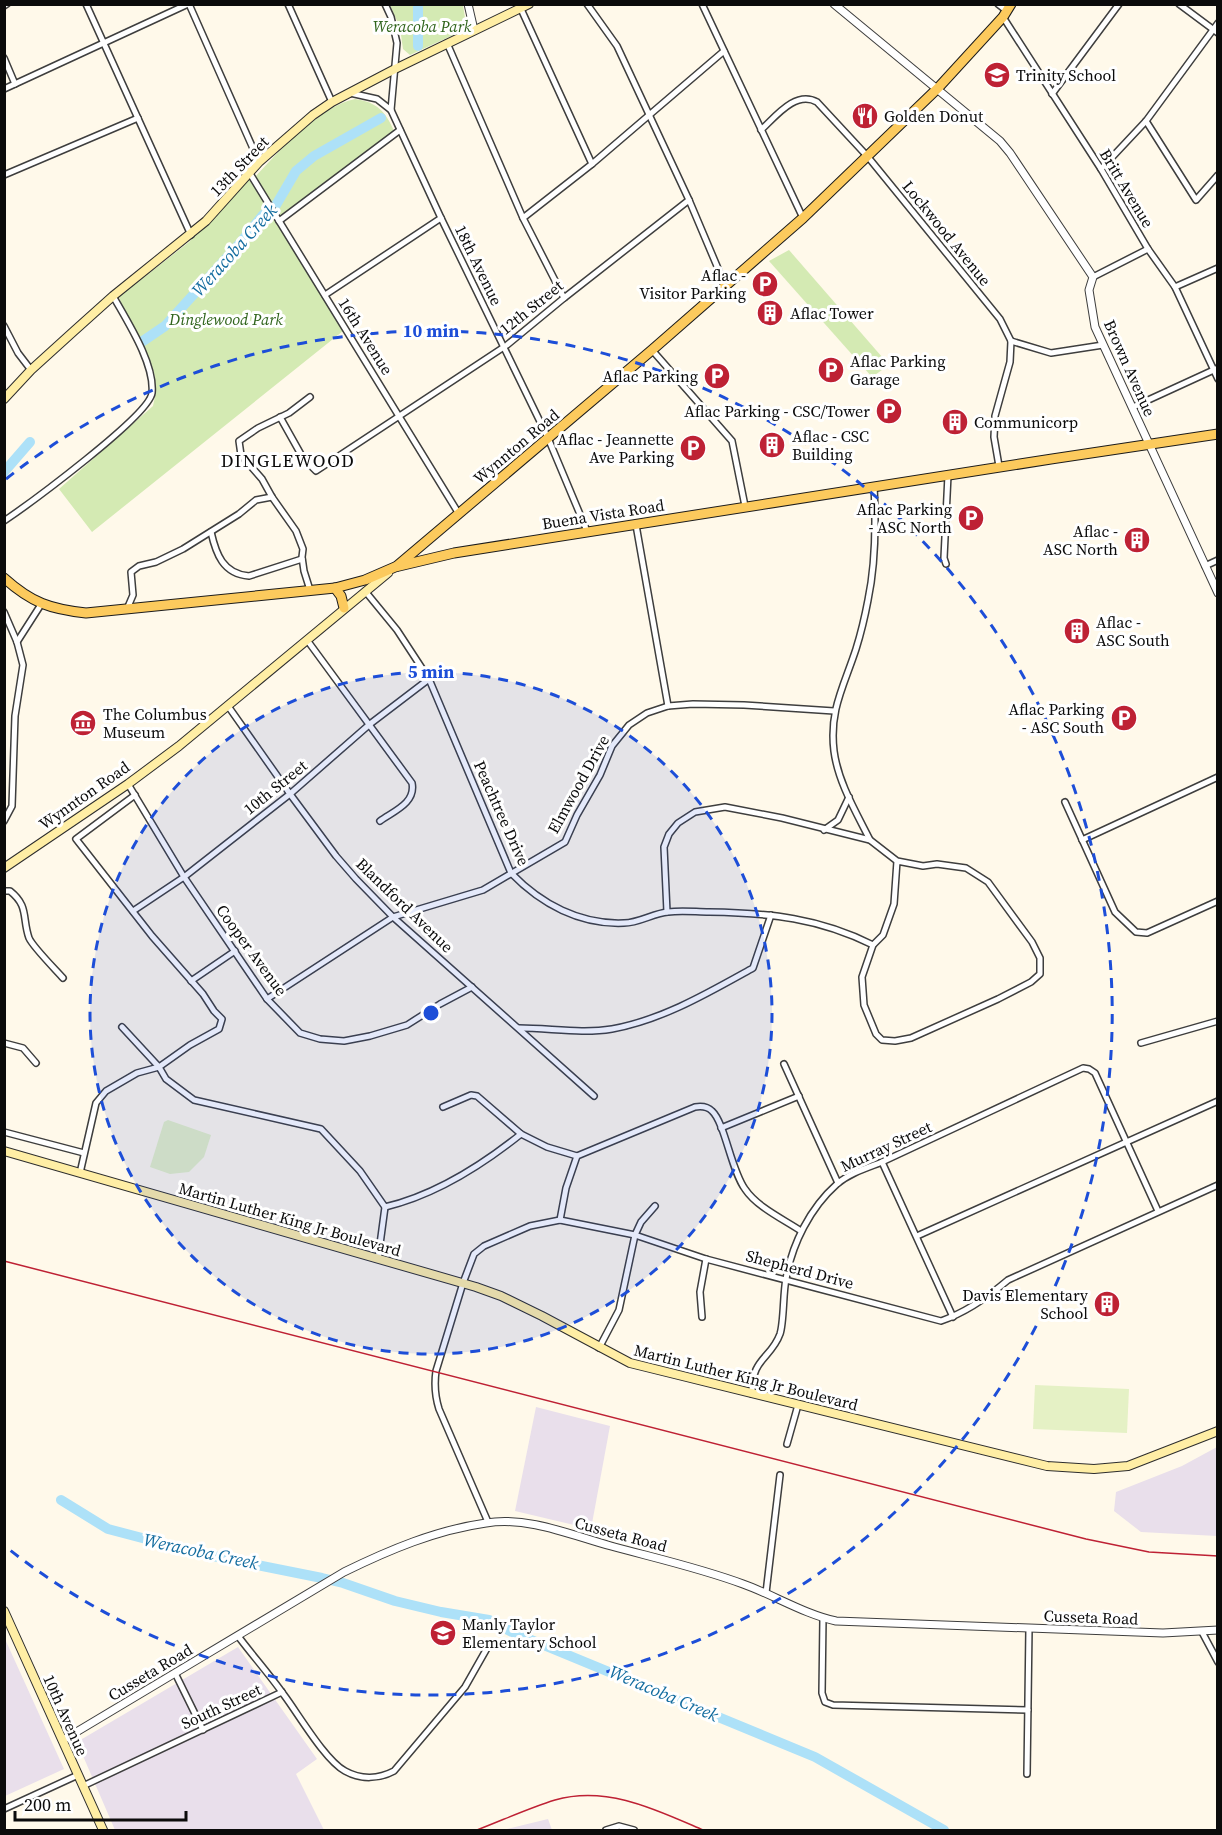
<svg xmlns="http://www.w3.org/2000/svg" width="1222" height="1835" viewBox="0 0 1222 1835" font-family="'Source Serif 4',serif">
  <rect width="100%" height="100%" fill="#fff9ea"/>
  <!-- industrial -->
  <g fill="#e9dfeb">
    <path d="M536 1407 610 1426 591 1529 515 1511Z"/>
    <path d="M1217 1447V1536L1141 1532 1114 1511 1116 1492 1182 1466Z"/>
    <path d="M5 1639 64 1769 5 1796H4Z"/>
    <path d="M238 1647 317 1759 296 1774 324 1830H115L77 1742Z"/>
    <path d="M548 1819 552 1830H503Z"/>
  </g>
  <!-- green -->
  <g fill="#d4eab3">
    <path d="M390 5H463L466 24 462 31 410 55 403 49 400 28Z"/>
    <path d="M355 99C377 102 386 112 394 131L279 217 255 177C279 151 320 106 355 99Z"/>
    <path d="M249 177 343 331 92 532 59 489 153 406C163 365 143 356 128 323 124 315 122 305 119 297L189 242Z"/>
    <path d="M789 250 889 365 872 377 769 261Z"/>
  </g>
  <!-- pitch -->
  <g fill="#e5f1c5">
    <path d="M168 1120 211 1135 204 1157 189 1172 170 1174 150 1167 164 1122Z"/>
    <path d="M1035 1385 1129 1389 1127 1433 1033 1429Z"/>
  </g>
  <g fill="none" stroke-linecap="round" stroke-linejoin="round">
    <!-- river -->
    <g stroke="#ade1f8" stroke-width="10">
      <path d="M418 46V4"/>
      <path d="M143 341 165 326 241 242 263 215 276 205 296 171 314 156 381 118"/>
      <path d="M4 472 30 442"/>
      <path d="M61 1500 108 1529 203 1554 322 1578 343 1583 395 1601 441 1612 489 1620 512 1632 815 1757 944 1830"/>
    </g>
    <defs>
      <g id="minor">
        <path d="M86 4 191 235"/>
        <path d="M189 4 259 162"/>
        <path d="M288 4 332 102"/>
        <path d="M385 4 391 17 397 43 391 110 441 218 548 438 587 531"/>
        <path d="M587 4 617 46 689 200 725 285"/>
        <path d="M702 4 803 218"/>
        <path d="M998 4 1007 11"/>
        <path d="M1179 4 1218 33"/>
        <path d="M4 6 7 4"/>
        <path d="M521 9 592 164"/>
        <path d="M1003 17 1101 169 1148 249 1175 287 1218 379"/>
        <path d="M447 43 523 218 564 298"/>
        <path d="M4 58 15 84"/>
        <path d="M4 89 188 4"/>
        <path d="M350 93 377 99 391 110"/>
        <path d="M1052 94 1119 4"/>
        <path d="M1146 121 1196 200 1218 175"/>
        <path d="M761 130C776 116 796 90 817 102L868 157 1000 319 1011 341 1010 362 995 416 994 437 999 466"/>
        <path d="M1101 169 1146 121 1218 23"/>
        <path d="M249 172 459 514"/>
        <path d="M4 175 138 118"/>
        <path d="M523 218 592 164 724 51"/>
        <path d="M279 221 400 130"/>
        <path d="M1093 277 1148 249"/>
        <path d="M1175 287 1218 268"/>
        <path d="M325 295 441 218"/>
        <path d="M4 326 18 353 31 370"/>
        <path d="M1011 341 1051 353 1103 345"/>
        <path d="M652 350 732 441 745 506"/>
        <path d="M1133 407 1218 368"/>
        <path d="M280 417 303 458 316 471 507 345 564 298 689 200"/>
        <path d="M4 521C29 504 149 416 152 393 155 364 127 321 113 296"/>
        <path d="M636 525 668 706"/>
        <path d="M211 532C216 554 223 574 249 576L302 559"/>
        <path d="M946 564 944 558 948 475"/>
        <path d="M1205 566 1218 560"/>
        <path d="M310 590 304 571 302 557 303 549 296 531 272 497 262 479 241 455 239 441 258 428 289 413 310 397"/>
        <path d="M365 591 397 630 429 679 511 873C541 904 580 925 624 923 639 923 654 913 668 912 682 910 696 912 709 912 770 913 819 918 873 945"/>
        <path d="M127 609 133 595 131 572 139 566 156 562 183 549 239 514 256 500 272 497"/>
        <path d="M4 612 17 642 23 665 15 716 12 806 4 821"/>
        <path d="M307 640 412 783C416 803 394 811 380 821"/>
        <path d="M17 642 42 603"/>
        <path d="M228 706 290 794 336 856 356 879 393 917 594 1096"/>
        <path d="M128 784 184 877 267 999 300 1033 320 1039 344 1041 370 1036 407 1025 440 1004 472 987"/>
        <path d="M1065 802 1115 912 1136 932 1147 933 1218 901"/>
        <path d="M824 830 838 820 849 797"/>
        <path d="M870 840C856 812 838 782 834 751 829 710 844 686 856 649 861 633 865 616 868 600 876 562 876 524 874 486"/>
        <path d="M1082 840 1218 777"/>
        <path d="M4 891H10C29 906 22 918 29 938 33 947 55 969 63 978"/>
        <path d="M133 911 184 877 290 794 370 724 429 679"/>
        <path d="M667 912 664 847 669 834 678 823 695 812 725 807 782 818 870 840 897 861 923 866 937 864 966 868 988 882 1032 942 1040 958V974L1031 982 998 999 911 1038 895 1041 882 1040 876 1034 864 1005 862 977 873 945 883 935 894 904 897 861"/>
        <path d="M191 981 235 951"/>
        <path d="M267 999 393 917 483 890 565 842 577 815 600 775 612 746 629 725 647 713 668 706 693 704 744 705 834 711"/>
        <path d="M122 1027 159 1067 166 1079 194 1100 321 1129 360 1171 385 1207 378 1259"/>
        <path d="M519 1028C550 1028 581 1034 612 1029 662 1020 708 993 753 968L771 915"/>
        <path d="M4 1043 23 1048 36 1063"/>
        <path d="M1141 1043 1218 1021"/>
        <path d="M784 1064 838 1183"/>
        <path d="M443 1107 471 1095 477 1096 521 1134 547 1147 577 1156"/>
        <path d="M721 1128 799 1096"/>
        <path d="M4 1132 84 1153"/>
        <path d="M882 1162 953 1317"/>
        <path d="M80 1173 96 1103 106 1091 137 1073 159 1067 190 1045 219 1029 222 1019 214 1011 203 994 152 936 76 839 135 795"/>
        <path d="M385 1207C436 1195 481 1166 521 1134"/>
        <path d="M560 1220 566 1188 577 1156 695 1107C701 1106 707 1106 712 1111 725 1123 731 1170 745 1189 757 1207 783 1219 801 1231"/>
        <path d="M917 1236 1218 1101"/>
        <path d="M702 1317 700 1292 706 1259"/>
        <path d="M599 1348 619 1310 635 1235 641 1222 655 1206"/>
        <path d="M752 1394C751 1358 771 1359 780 1334 784 1322 783 1293 786 1279 792 1244 810 1208 837 1184 850 1173 867 1168 882 1162L1083 1068 1089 1069 1095 1073 1158 1211"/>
        <path d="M787 1444 798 1405"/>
        <path d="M488 1522 439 1409C435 1396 434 1385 436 1371L463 1283 474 1254 484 1246 530 1226 560 1220 635 1235 706 1259 941 1321C967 1312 988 1297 1008 1280L1218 1185"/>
        <path d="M766 1593 780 1475"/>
        <path d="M823 1618 822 1693 825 1702 833 1705 1028 1710"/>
        <path d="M1202 1632 1218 1662"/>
        <path d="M238 1636C253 1656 270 1675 284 1695 299 1715 325 1760 345 1771 361 1780 379 1779 394 1771L465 1687 490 1643"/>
        <path d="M175 1673 203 1730"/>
        <path d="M1027 1774 1029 1628"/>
        <path d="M83 1786 282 1692"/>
        <path d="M4 1809 78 1775"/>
        <path d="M606 1830 619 1826 634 1830"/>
      </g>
      <g id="tertiary">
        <path d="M468 4 474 30"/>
        <path d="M834 4 1000 141 1010 153 1093 277 1089 290 1095 327 1218 593"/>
        <path d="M63 1740 344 1572C389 1550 436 1530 486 1523 528 1516 571 1535 611 1546 655 1558 700 1568 743 1584 774 1595 804 1614 836 1621L1163 1633 1218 1630"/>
      </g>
      <g id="secondary">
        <path d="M4 399 31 370 74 331 113 296 206 221 259 162 313 115 332 102 395 69 529 4"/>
        <path d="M4 868 128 784 179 746 388 573"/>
        <path d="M4 1151 476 1287 501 1296 542 1316 630 1363 1047 1466 1094 1469 1128 1466 1218 1431"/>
        <path d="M4 1611 103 1830"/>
      </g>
      <g id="primary">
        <path d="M397 566 652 350 803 218 938 88 1003 17 1011 4"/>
        <path d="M4 578C32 603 50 609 86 613L335 588 365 580 395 567 454 553C708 511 963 472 1218 434"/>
        <path d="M335 588 341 596 344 608"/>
      </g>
    </defs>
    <!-- minor casing -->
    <use href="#minor" stroke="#3e3e3e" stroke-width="8"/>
    <!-- tertiary casing -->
    <use href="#tertiary" stroke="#3e3e3e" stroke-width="9"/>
    <!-- secondary casing -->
    <use href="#secondary" stroke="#2d2d2d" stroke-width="10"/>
    <!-- primary casing -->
    <use href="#primary" stroke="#1c1c1c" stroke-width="11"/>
    <!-- minor -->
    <use href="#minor" stroke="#fff" stroke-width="5"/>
    <!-- tertiary -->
    <use href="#tertiary" stroke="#fff" stroke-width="7"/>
    <!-- secondary -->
    <use href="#secondary" stroke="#ffeea5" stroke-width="8"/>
    <!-- primary -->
    <use href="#primary" stroke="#fcca5d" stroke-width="9"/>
    <!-- rail -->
    <g stroke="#be2134" stroke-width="1.5">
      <path d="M4 1261 1086 1539 1149 1552 1218 1556"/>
      <path d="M477 1830C503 1820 529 1808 555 1800 607 1785 657 1810 703 1830"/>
    </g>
  </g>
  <!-- distance rings -->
  <circle cx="431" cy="1013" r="341" fill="#1d4ed8" fill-opacity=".12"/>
  <g fill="none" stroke="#1d4ed8" stroke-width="3" stroke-dasharray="10 8">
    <circle cx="431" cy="1013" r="341"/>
    <path d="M6 479A682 682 0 1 1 6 1547"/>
  </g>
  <!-- icons -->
  <defs>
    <symbol id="school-disc" viewBox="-11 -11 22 22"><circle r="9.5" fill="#be2134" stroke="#fff"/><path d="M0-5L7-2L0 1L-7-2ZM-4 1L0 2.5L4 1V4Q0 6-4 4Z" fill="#fff"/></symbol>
    <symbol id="restaurant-disc" viewBox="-11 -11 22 22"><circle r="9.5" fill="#be2134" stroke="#fff"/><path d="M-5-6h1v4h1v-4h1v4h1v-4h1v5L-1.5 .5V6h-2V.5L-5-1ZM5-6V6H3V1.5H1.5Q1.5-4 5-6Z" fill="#fff"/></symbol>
    <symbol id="parking-disc" viewBox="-11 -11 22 22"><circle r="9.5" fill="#be2134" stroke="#fff"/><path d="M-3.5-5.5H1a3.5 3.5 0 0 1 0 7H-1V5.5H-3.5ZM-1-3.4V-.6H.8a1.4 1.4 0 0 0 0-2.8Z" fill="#fff"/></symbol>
    <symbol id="building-disc" viewBox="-11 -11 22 22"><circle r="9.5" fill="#be2134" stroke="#fff"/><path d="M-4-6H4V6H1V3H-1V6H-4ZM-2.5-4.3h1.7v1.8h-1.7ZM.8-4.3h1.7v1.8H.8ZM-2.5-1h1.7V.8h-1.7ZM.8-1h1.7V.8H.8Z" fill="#fff"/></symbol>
    <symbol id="museum-disc" viewBox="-11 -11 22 22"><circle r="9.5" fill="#be2134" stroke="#fff"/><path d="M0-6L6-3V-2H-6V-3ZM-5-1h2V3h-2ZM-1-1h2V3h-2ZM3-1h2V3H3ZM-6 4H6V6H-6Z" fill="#fff"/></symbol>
  </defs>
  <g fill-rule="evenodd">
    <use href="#school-disc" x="982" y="60" width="30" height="30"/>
    <use href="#restaurant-disc" x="850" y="101" width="30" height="30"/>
    <use href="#parking-disc" x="750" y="269" width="30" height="30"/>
    <use href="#building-disc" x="755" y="298" width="30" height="30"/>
    <use href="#parking-disc" x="816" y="355" width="30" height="30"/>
    <use href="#parking-disc" x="702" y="361" width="30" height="30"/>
    <use href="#parking-disc" x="874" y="396" width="30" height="30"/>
    <use href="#building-disc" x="940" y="407" width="30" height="30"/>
    <use href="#building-disc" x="757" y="430" width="30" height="30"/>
    <use href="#parking-disc" x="678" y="433" width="30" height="30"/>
    <use href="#parking-disc" x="956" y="503" width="30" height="30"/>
    <use href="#building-disc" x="1122" y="525" width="30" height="30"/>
    <use href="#building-disc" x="1062" y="616" width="30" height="30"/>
    <use href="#parking-disc" x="1109" y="703" width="30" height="30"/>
    <use href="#museum-disc" x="68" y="708" width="30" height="30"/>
    <use href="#building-disc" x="1092" y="1289" width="30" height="30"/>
    <use href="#school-disc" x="428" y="1618" width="30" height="30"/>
  </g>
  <g text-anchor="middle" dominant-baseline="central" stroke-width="6" stroke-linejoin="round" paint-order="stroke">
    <!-- park labels -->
    <g font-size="16" font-style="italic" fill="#2f641b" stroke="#fff">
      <text x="422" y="26">Weracoba Park</text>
      <text x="226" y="319">Dinglewood Park</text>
    </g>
    <!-- poi labels -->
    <g font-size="16" fill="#0b0b0b" stroke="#fff" text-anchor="start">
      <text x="1016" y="75">Trinity School</text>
      <text x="884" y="116">Golden Donut</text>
      <text x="746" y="275" text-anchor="end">Aflac -<tspan x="746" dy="18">Visitor Parking</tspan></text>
      <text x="790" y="313">Aflac Tower</text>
      <text x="850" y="361">Aflac Parking<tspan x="850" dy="18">Garage</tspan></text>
      <text x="698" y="376" text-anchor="end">Aflac Parking</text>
      <text x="870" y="411" text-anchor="end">Aflac Parking - CSC/Tower</text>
      <text x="974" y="422">Communicorp</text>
      <text x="792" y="436">Aflac - CSC<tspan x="792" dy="18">Building</tspan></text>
      <text x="674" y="439" text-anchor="end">Aflac - Jeannette<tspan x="674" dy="18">Ave Parking</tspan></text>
      <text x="952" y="509" text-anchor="end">Aflac Parking<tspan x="952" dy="18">- ASC North</tspan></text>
      <text x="1118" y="531" text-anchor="end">Aflac -<tspan x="1118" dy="18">ASC North</tspan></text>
      <text x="1096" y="622">Aflac -<tspan x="1096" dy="18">ASC South</tspan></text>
      <text x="1104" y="709" text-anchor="end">Aflac Parking<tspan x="1104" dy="18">- ASC South</tspan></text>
      <text x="103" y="714">The Columbus<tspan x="103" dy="18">Museum</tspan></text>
      <text x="1088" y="1295" text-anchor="end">Davis Elementary<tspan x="1088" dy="18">School</tspan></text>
      <text x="462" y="1624">Manly Taylor<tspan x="462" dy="18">Elementary School</tspan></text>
    </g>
    <!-- street labels -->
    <g font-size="16" fill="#0b0b0b" stroke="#fff">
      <text transform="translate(239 166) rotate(-46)">13th Street</text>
      <text transform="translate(1127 188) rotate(59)">Britt Avenue</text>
      <text transform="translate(947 233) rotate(51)">Lockwood Avenue</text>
      <text transform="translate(479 265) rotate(64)">18th Avenue</text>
      <text transform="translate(531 307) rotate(-39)">12th Street</text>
      <text transform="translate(366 336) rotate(58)">16th Avenue</text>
      <text transform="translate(1130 368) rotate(66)">Brown Avenue</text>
      <text transform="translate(516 446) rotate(-40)">Wynnton Road</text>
      <text transform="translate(603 514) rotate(-9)">Buena Vista Road</text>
      <text transform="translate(578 784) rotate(-61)">Elmwood Drive</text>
      <text transform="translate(275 787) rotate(-39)">10th Street</text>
      <text transform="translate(84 795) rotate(-35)">Wynnton Road</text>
      <text transform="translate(502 813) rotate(66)">Peachtree Drive</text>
      <text transform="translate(405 905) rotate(44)">Blandford Avenue</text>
      <text transform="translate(252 950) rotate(54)">Cooper Avenue</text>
      <text transform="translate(886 1146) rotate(-25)">Murray Street</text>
      <text transform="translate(290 1219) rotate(16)">Martin Luther King Jr Boulevard</text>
      <text transform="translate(800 1269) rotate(15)">Shepherd Drive</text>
      <text transform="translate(746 1377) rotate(14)">Martin Luther King Jr Boulevard</text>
      <text transform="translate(621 1534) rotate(15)">Cusseta Road</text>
      <text transform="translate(1091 1617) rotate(2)">Cusseta Road</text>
      <text transform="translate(150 1672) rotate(-31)">Cusseta Road</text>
      <text transform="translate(221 1706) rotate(-25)">South Street</text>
      <text transform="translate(66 1715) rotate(66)">10th Avenue</text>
    </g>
    <!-- water labels -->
    <g font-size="18" font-style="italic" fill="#136c9f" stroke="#fff">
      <text transform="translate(234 250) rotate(-48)">Weracoba Creek</text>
      <text transform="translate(201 1551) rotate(12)">Weracoba Creek</text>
      <text transform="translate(664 1693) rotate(23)">Weracoba Creek</text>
    </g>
    <!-- neighbourhood labels -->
    <g font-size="18" letter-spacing="1.5" fill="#0b0b0b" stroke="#fff">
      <text x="288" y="460">DINGLEWOOD</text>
    </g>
  </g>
  <circle cx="431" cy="1013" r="9" fill="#1d4ed8" stroke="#fff" stroke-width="3"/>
  <g font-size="18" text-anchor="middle" font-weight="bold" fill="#1d4ed8" stroke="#fff" stroke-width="6" stroke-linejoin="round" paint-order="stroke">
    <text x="431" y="337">10 min</text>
    <text x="431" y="678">5 min</text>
  </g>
  <!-- border -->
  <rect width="1222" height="1835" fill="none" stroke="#0b0b0b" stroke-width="12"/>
  <!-- scale -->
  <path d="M15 1811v9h171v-9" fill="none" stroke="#0b0b0b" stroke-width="3"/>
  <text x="24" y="1811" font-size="18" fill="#0b0b0b" stroke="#ffffff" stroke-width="4.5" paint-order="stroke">200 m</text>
</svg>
